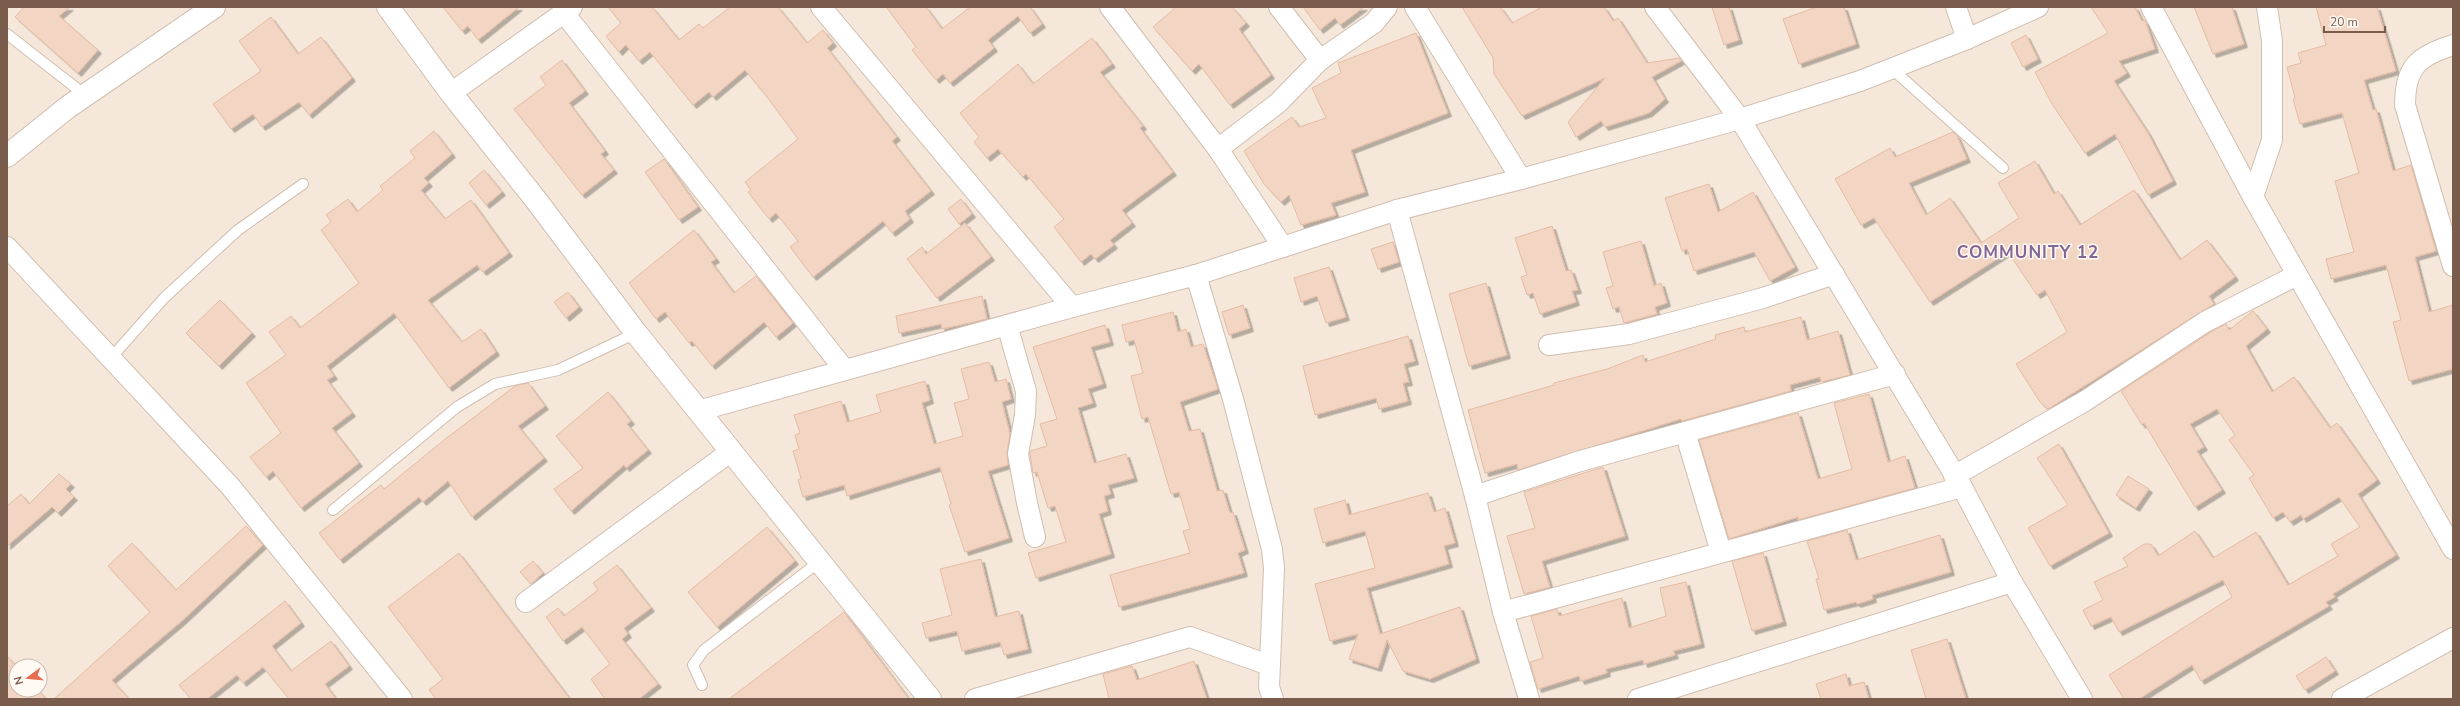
<svg xmlns="http://www.w3.org/2000/svg" width="2460" height="706" viewBox="0 0 2460 706" font-family="'Nunito Sans',sans-serif">
  <defs>
    <filter id="shadow"><feDropShadow dx="3.5" dy="3.5" stdDeviation="0" flood-color="#0004"/></filter>
  </defs>
  <rect width="100%" height="100%" fill="#fdf6ec"/>
  <!-- residential -->
  <path fill="#f5e8da" fill-rule="evenodd" d="M7 7H2453V699H7ZM16 666H40V690H16Z"/>
  <!-- building -->
  <g fill="#f3d5c3" stroke="#e6bba3" filter="url(#shadow)">
    <path d="M24 7H70L59 16 98 50 78 73 15 17Z"/>
    <path d="M443 7H519L478 40 468 26 462 31Z"/>
    <path d="M608 7H652L679 40 699 24 703 28 730 7H778L807 43 823 30 833 43 827 48 897 137 892 141 931 191 905 211 910 219 892 233 883 221 813 277 790 247 798 241 776 213 769 219 748 192 751 190 745 182 798 139 767 97 745 70 713 97 709 92 693 105 650 52 639 61 626 45 619 52 606 36 621 23Z"/>
    <path d="M886 7H926L942 29 970 7H1030L1042 24 1030 33 1018 16 988 40 994 48 950 83 943 74 936 80 912 50 916 47Z"/>
    <path d="M1176 7H1232L1246 23 1239 29 1271 75 1230 105 1199 64 1192 71 1153 27Z"/>
    <path d="M1303 7H1364L1340 25 1335 18 1320 30Z"/>
    <path d="M1462 7H1500L1512 23 1542 7H1604L1613 21 1618 18 1647 63 1679 58 1681 61 1652 77 1665 99 1649 113 1605 127 1601 121 1576 137 1568 122 1605 78 1522 116 1494 74 1493 58Z"/>
    <path d="M1712 7H1729L1739 40 1724 45Z"/>
    <path d="M1817 7H1844L1856 44 1799 64 1783 19Z"/>
    <path d="M2091 7H2135L2142 21 2145 20 2146 23 2155 49 2119 61 2127 73 2114 81 2148 133 2173 181 2148 195 2115 134 2085 153 2052 104 2035 72 2108 33Z"/>
    <path d="M2194 7H2232L2244 44 2213 54Z"/>
    <path d="M2316 7H2377L2396 71 2364 80 2373 110 2376 109 2393 171 2411 165 2436 251 2415 257 2429 312 2453 305V369L2409 381 2393 322 2401 320 2386 265 2331 279 2326 259 2354 252 2335 181 2359 173 2342 113 2300 124 2293 99 2295 98 2287 67 2301 63 2298 53 2326 45Z"/>
    <path d="M271 17 298 54 321 37 352 78 309 115 299 102 262 127 253 114 231 129 213 104 261 71 239 41Z"/>
    <path d="M1416 33 1448 113 1351 150 1365 192 1331 203 1336 215 1301 225 1289 195 1281 202 1264 184 1244 151 1292 117 1299 127 1326 118 1312 88 1341 73 1338 63Z"/>
    <path d="M2026 35 2038 59 2023 67 2011 43Z"/>
    <path d="M1092 38 1112 64 1100 72 1143 126 1140 128 1173 172 1122 210 1132 223 1110 240 1114 245 1095 259 1091 254 1081 262 1054 227 1064 219 1026 174 1023 177 998 149 987 158 974 142 979 137 960 113 1018 64 1033 84Z"/>
    <path d="M562 60 585 91 569 103 605 151 601 154 614 170 582 195 514 109 546 85 540 77Z"/>
    <path d="M434 131 452 154 424 178 429 183 421 190 445 219 471 200 509 253 483 272 477 265 428 300 462 342 481 329 496 352 449 388 394 313 327 366 334 376 327 380 352 413 332 428 359 463 301 508 273 471 266 477 250 457 281 433 246 383 286 355 269 332 291 316 300 328 359 283 321 230 331 222 326 215 348 199 357 212 383 190 380 186 415 158 410 151Z"/>
    <path d="M1953 132 1957 136 1967 159 1909 183 1926 215 1950 198 1981 243 2019 218 1998 183 2035 161 2054 194 2058 191 2080 225 2134 190 2180 260 2207 240 2235 277 2209 296 2214 304 2048 409 2040 402 2016 364 2067 332 2045 290 2037 295 2008 252 1930 302 1874 218 1861 225 1835 179 1890 148 1895 157Z"/>
    <path d="M664 159 698 207 679 220 645 172Z"/>
    <path d="M484 170 502 192 486 205 469 183Z"/>
    <path d="M1709 184 1718 212 1753 192 1795 267 1770 281 1754 252 1694 271 1687 249 1682 251 1665 198Z"/>
    <path d="M961 199 972 214 959 224 948 209Z"/>
    <path d="M965 223 991 257 937 298 907 259 922 247 926 254Z"/>
    <path d="M1552 226 1566 271 1571 270 1578 290 1572 291 1576 302 1540 314 1533 293 1527 295 1521 277 1527 275 1515 238Z"/>
    <path d="M694 230 716 259 711 262 734 293 756 276 793 323 776 337 764 322 712 366 692 341 689 343 665 312 656 319 629 283Z"/>
    <path d="M1641 241 1654 286 1661 283 1667 303 1655 307 1657 314 1624 323 1619 307 1613 309 1606 288 1613 286 1603 252Z"/>
    <path d="M1393 242 1399 262 1378 269 1371 249Z"/>
    <path d="M1329 267 1346 317 1326 323 1317 296 1301 302 1294 278Z"/>
    <path d="M1486 283 1507 355 1469 366 1449 294Z"/>
    <path d="M568 292 579 307 566 318 554 302Z"/>
    <path d="M982 296 987 319 942 329 941 324 899 333 896 316Z"/>
    <path d="M220 300 252 333 219 366 186 333Z"/>
    <path d="M1243 305 1250 328 1229 335 1222 312Z"/>
    <path d="M2253 311 2267 329 2246 346 2272 392 2294 377 2330 428 2337 423 2377 480 2358 494 2396 555 2333 594 2335 597 2326 602 2329 606 2201 681 2192 665 2139 699H2124L2109 675 2232 597 2223 580 2119 632 2111 617 2091 626 2083 610 2103 600 2094 582 2128 566 2123 558 2144 544H2151L2158 556 2195 531 2213 558 2256 532 2288 585 2338 556 2331 544 2360 527 2339 497 2303 519 2301 515 2290 522 2283 512 2273 518 2249 478 2254 475 2229 440 2235 435 2217 409 2190 424 2204 447 2197 451 2222 490 2195 507 2144 423 2142 425 2121 391 2211 332 2226 324 2229 330Z"/>
    <path d="M1173 312 1178 332 1186 329 1191 347 1203 344 1218 389 1180 402 1189 431 1200 429 1217 491 1223 490 1230 513 1233 512 1245 550 1238 553 1244 573 1119 607 1110 575 1190 553 1183 531 1190 529 1179 492 1171 494 1148 417 1142 419 1131 376 1143 373 1134 340 1126 342 1122 325Z"/>
    <path d="M1801 317 1807 340 1838 331 1850 375 1821 382 1820 377 1790 385 1791 391 1682 421 1681 419 1518 470 1517 464 1485 473 1468 410 1554 385V383L1607 369 1643 355 1645 362 1716 339 1715 335 1744 327 1745 332Z"/>
    <path d="M1105 325 1110 342 1091 347 1103 384 1088 389 1093 403 1078 408 1094 463 1126 454 1134 478 1108 485 1111 494 1104 496 1108 511 1099 514 1111 554 1036 578 1028 553 1066 542 1055 506 1048 508 1037 472 1033 473 1030 454V451L1047 446 1040 424 1057 419 1033 347Z"/>
    <path d="M1408 336 1415 361 1404 364 1409 382 1403 383 1408 401 1379 409 1376 398 1315 415 1303 366Z"/>
    <path d="M989 362 995 382 1006 379 1011 399 1002 402 1010 434 1007 452 1008 465 988 471 1009 538 965 552 949 505 951 504 940 467 847 496 844 485 803 497 798 480 801 478 793 451 799 449 795 435 800 433 794 415 841 401 847 422 881 412 876 395 925 381 930 400 922 403 934 444 963 436 954 403 969 399 961 369Z"/>
    <path d="M528 383 545 406 518 426 544 458 472 517 448 481 423 502 419 497 340 560 319 533 381 485 384 489 444 440 515 386Z"/>
    <path d="M608 392 631 421 627 424 648 450 626 468 624 465 571 511 554 489 583 468 556 436Z"/>
    <path d="M1869 394 1888 462 1905 456 1915 488 1798 520V517L1729 539 1699 440 1798 413 1818 479 1852 469 1834 403Z"/>
    <path d="M2059 444 2109 533 2050 566 2028 528 2068 505 2037 458Z"/>
    <path d="M1603 467 1625 536 1542 561 1550 587 1524 594 1507 536 1535 528 1524 492Z"/>
    <path d="M59 474 71 484 66 489 74 497 58 513 52 507 7 546V506L21 494 29 504Z"/>
    <path d="M2128 476 2149 489 2136 508 2116 495Z"/>
    <path d="M1428 493 1434 512 1445 508 1455 543 1444 546 1449 564 1367 588 1380 634 1460 607 1476 659 1430 679 1403 671 1387 640 1378 668 1349 659 1358 634 1330 641 1315 584 1375 568 1365 531 1323 543 1314 509 1345 500 1349 515Z"/>
    <path d="M246 526 263 545 183 620 112 680 129 699H54L150 612 108 566 132 543 176 590Z"/>
    <path d="M767 527 795 561 717 627 688 592Z"/>
    <path d="M1847 530 1856 560 1940 535 1951 572 1872 595 1873 599 1857 604 1856 602 1824 610 1816 579H1819L1807 541Z"/>
    <path d="M459 553 511 622 570 699H436L429 690 443 679 388 607Z"/>
    <path d="M1763 553 1783 622 1752 631 1732 561Z"/>
    <path d="M981 559 995 617 1019 611 1028 649 1004 655 1000 642 962 651 957 631 926 638 922 623 952 615 940 569Z"/>
    <path d="M533 561 543 573 531 584 520 572Z"/>
    <path d="M617 565 651 608 624 628 628 634 622 639 658 684 639 699H605L591 679 610 664 582 627 563 641 546 617 558 608 564 616 598 590 593 583Z"/>
    <path d="M1686 582 1701 644 1673 651 1675 655 1644 664 1643 660 1606 669 1607 673 1581 681 1579 676 1538 689 1530 662 1543 658 1531 616 1557 609 1559 616 1622 598 1629 628 1666 616 1660 588Z"/>
    <path d="M285 601 301 623 272 646 291 671 331 641 349 666 325 684 336 699H289L263 667 243 683 237 675 207 699H191L179 685Z"/>
    <path d="M844 612 909 699H729Z"/>
    <path d="M1947 639 1966 699H1926L1911 650Z"/>
    <path d="M7 656 16 666V690H38L46 699H7Z"/>
    <path d="M2326 657 2335 671 2305 690 2296 676Z"/>
    <path d="M1194 661 1207 699H1109L1103 674 1132 666 1137 680Z"/>
    <path d="M1846 674 1849 686 1864 682 1869 699H1821L1816 684Z"/>
  </g>
  <g fill="none" stroke-linecap="round" stroke-linejoin="round">
    <defs>
      <g id="service">
        <path d="M7 34 85 95"/>
        <path d="M1891 68 2003 168"/>
        <path d="M111 358 164 298 238 230 303 184"/>
        <path d="M333 510 457 407 495 384 558 370 636 333"/>
        <path d="M702 685 693 665 704 650 819 562"/>
      </g>
      <g id="minor">
        <path d="M821 7 1072 307"/>
        <path d="M1110 7 1218 149 1283 247"/>
        <path d="M1279 7 1320 60"/>
        <path d="M1415 7 1521 179"/>
        <path d="M1655 7 1740 119 1962 487 2012 582 2082 699"/>
        <path d="M1956 7 1967 39"/>
        <path d="M2151 7 2253 197 2453 549"/>
        <path d="M564 13 844 369"/>
        <path d="M2453 45C2418 56 2405 67 2405 105L2453 266"/>
        <path d="M451 93 572 7"/>
        <path d="M1218 149 1278 103 1320 60 1374 23 1387 7"/>
        <path d="M2253 197 2272 140V41L2267 7"/>
        <path d="M1397 210 1475 496 1503 612 1529 699"/>
        <path d="M7 247 230 486 402 699"/>
        <path d="M1196 275 1233 399 1272 549 1274 568 1269 687 1273 699"/>
        <path d="M1007 325 1026 391 1025 415 1018 454 1027 503 1035 537"/>
        <path d="M1549 345 1629 334 1763 298 1834 274"/>
        <path d="M698 411 1072 307 1196 275 1397 210 1521 179 1740 119 1860 81 1967 39 2038 7"/>
        <path d="M1685 432 1721 552"/>
        <path d="M1954 476 2085 401 2205 322 2297 275"/>
        <path d="M1475 496 1577 462 1895 374"/>
        <path d="M526 602 730 452"/>
        <path d="M1503 612 1962 487"/>
        <path d="M975 699 1190 637 1269 665"/>
        <path d="M1638 699 2012 582"/>
        <path d="M2342 699 2453 638"/>
      </g>
      <g id="tertiary">
        <path d="M388 7 451 93 536 200 636 333 930 699"/>
        <path d="M7 156 68 107 214 7"/>
      </g>
    </defs>
    <!-- service casing -->
    <use href="#service" stroke="#d1beb0" stroke-width="12"/>
    <!-- minor casing -->
    <use href="#minor" stroke="#d1beb0" stroke-width="22"/>
    <!-- tertiary casing -->
    <use href="#tertiary" stroke="#d1beb0" stroke-width="24"/>
    <!-- service -->
    <use href="#service" stroke="#fff" stroke-width="10"/>
    <!-- minor -->
    <use href="#minor" stroke="#fff" stroke-width="20"/>
    <!-- tertiary -->
    <use href="#tertiary" stroke="#fff" stroke-width="22"/>
  </g>
  <g text-anchor="middle" dominant-baseline="central" stroke-width="3" stroke-linejoin="round" paint-order="stroke">
    <!-- district labels -->
    <g font-size="17" font-weight="bold" letter-spacing="1" fill="#846695" stroke="#fffaf3">
      <text x="2028" y="252">COMMUNITY 12</text>
    </g>
  </g>
  <!-- border -->
  <rect width="2460" height="706" fill="none" stroke="#7a5c4d" stroke-width="16"/>
  <!-- north arrow -->
  <g transform="translate(28 678) rotate(254)"><circle r="19" fill="#fffaf3" stroke="#cabbb1"/>
  <path d="M0-3L7 15L0 10L-7 15Z" fill="#e76f51"/>
  <text y="-6" font-size="11" font-weight="bold" text-anchor="middle" fill="#7a5c4d">N</text>
  </g>
  <!-- scale -->
  <path d="M2324 26v6h61v-6" fill="none" stroke="#7a5c4d" stroke-width="2"/>
  <text x="2330" y="26" font-size="12" fill="#7a5c4d" stroke="#fffaf3" stroke-width="3" paint-order="stroke">20 m</text>
</svg>
